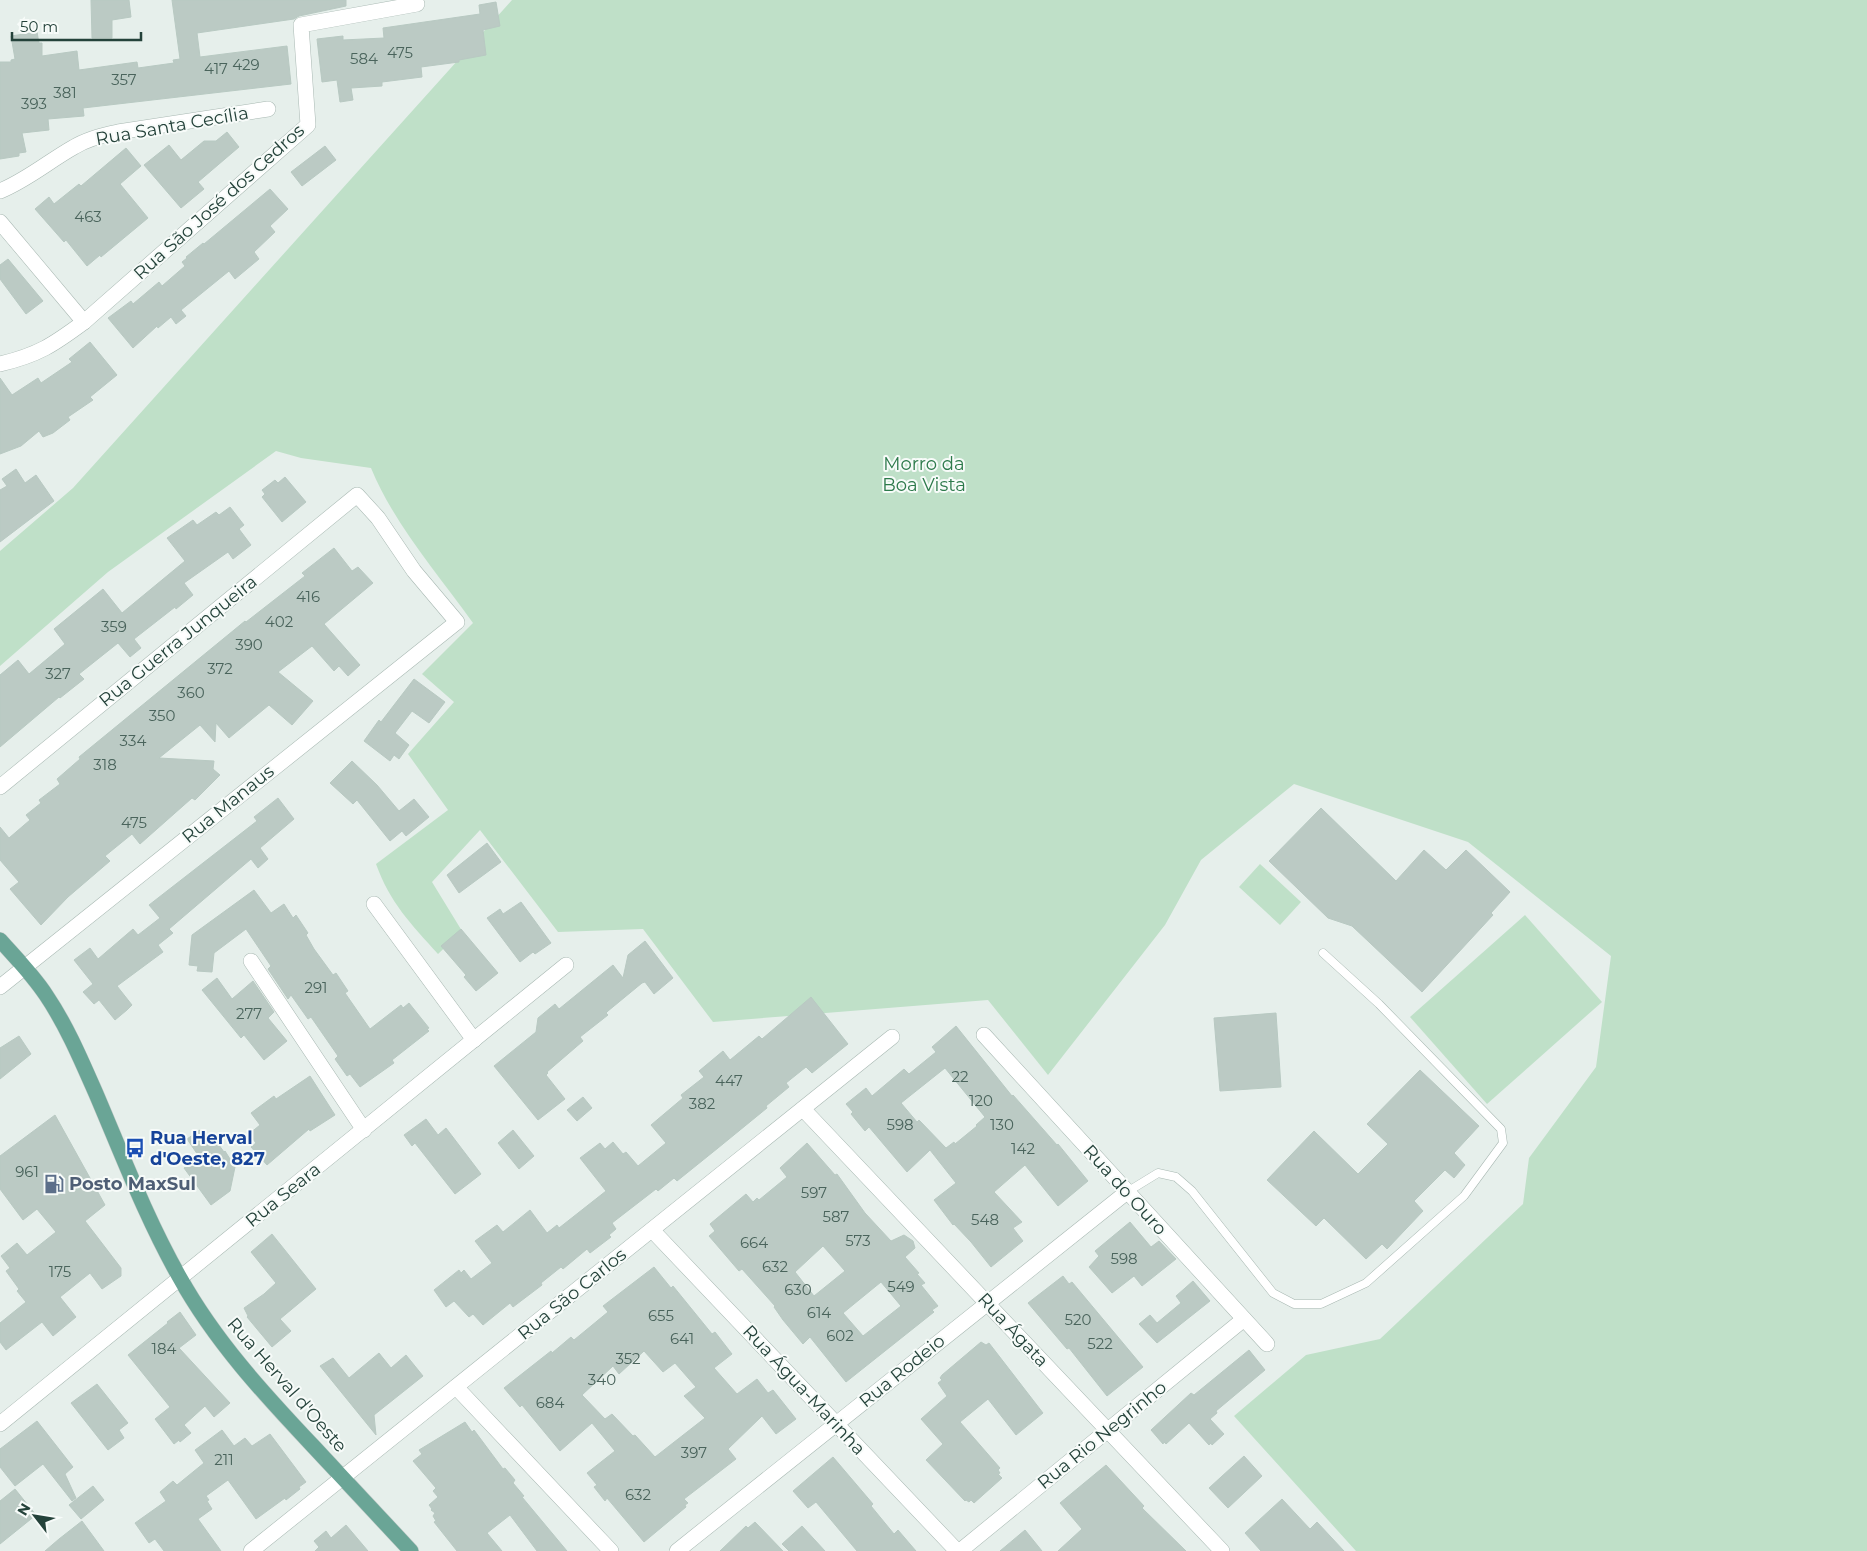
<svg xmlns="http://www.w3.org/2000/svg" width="1867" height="1551" viewBox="0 0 1867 1551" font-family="Montserrat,sans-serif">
  <rect width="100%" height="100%" fill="#e6efeb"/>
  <!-- green -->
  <g fill="#bfe0c8">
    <path d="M512 0H1867V1551H1356L1234 1416 1306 1355 1380 1339 1523 1204 1529 1158 1596 1067 1611 956 1468 842 1294 784 1201 860 1165 925 1048 1075 988 1000 713 1022 643 929 558 932 480 830 432 882 462 931 438 954C411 924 390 903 376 864L448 810 408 754 454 702 422 674 473 623C438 574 394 524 371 468L301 458 276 451 108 572 0 666V551L73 488Z"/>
    <path d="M1260 864 1301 902 1280 925 1239 887Z"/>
    <path d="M1525 915 1602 1002 1487 1104 1410 1017Z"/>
  </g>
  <!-- building -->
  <g fill="#bbcac4" stroke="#b8c9c2" fill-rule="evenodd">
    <path d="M91 0H129L131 17 112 20V38H92Z"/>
    <path d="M172 0H346V6L299 16 294 19 197 33 200 57 287 46 291 84 83 108 84 116 48 119 49 130 22 133 26 152 19 153V156L0 159V62H11V60L15 59 11 36 37 32 39 43H42V56L77 51 79 70 137 62 138 68 174 63 173 60 180 59Z"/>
    <path d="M496 2 500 26 483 30 486 55 459 60V62L421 67 422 77 382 82V86L351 88 353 100 340 102 337 80 322 82 317 39 343 36V40L384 38 383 28 480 14 479 5Z"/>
    <path d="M227 132 239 147 198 182 204 189 181 208 144 165 169 145 181 160 204 141H216Z"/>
    <path d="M325 146 336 160 302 186 291 172Z"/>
    <path d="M126 148 141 166 120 184 148 218 101 257 100 255 87 266 66 240 64 242 35 209 49 197 54 204 79 184 81 186Z"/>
    <path d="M270 189 288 209 270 226 275 232 254 252 259 259 235 279 229 271 181 310 186 316 176 324 171 317 158 328 157 326 133 348 108 318 131 301 133 304 159 282 162 286 185 266 182 262 187 258 186 257 203 243 204 244Z"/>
    <path d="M8 259 43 301 26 314 0 279V265Z"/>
    <path d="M90 342 117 375 90 397 93 400 68 417 70 420 53 433 43 437 39 431 21 446 0 454V378L12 395 38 378 41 383 72 362 69 359Z"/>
    <path d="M16 469 25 483 36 475 54 501 0 542V490L7 486 2 479Z"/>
    <path d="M285 477 306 502 282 522 262 497 265 494 262 490 275 480 278 483Z"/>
    <path d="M230 507 244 525 239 529 251 545 233 559 228 552 184 583 193 595 176 609 175 607 134 639 141 648 130 657 118 643 79 674 84 679 60 698 59 697 0 747V675L18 660 29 674 65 644 54 629 103 589 122 613 185 561 167 538 193 520 197 525 216 512 219 515Z"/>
    <path d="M334 548 352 571 358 567 373 583 324 624 360 665 348 676 339 666 334 671 312 646 278 672 313 701 292 725 269 705 229 738 216 723 215 742 200 725 159 758 214 761 213 769 220 775 195 800 192 798 140 844 132 834 105 856 110 861 68 897 41 925 10 889 19 882 0 860V827L9 838 30 820 26 815 41 803 39 800 60 784 57 779 80 759 79 757 245 621 246 622 305 576 302 573Z"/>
    <path d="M414 679 445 702 429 723 412 711 395 733 409 745 399 759 394 755 390 761 364 741 379 720 381 722Z"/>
    <path d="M352 761 377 785 399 811 414 799 429 817 406 836 402 831 390 841 357 800 353 804 330 783Z"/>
    <path d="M278 798 294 819 260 848 268 859 258 868 251 859 169 929 173 933 158 945 163 952 117 986 132 1005 127 1010 115 1020 99 1000 94 1004 83 992 93 984 74 960 90 948 98 959 133 929 138 935 160 918 149 905 257 821 254 817Z"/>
    <path d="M1321 808 1396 881 1424 850 1446 870 1466 850 1510 892 1491 913 1493 915 1422 992 1352 926 1328 918 1269 861Z"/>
    <path d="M487 843 501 862 459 893 447 875Z"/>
    <path d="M254 890 271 913 284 904 293 918 296 915 308 933 306 935 314 949 333 975 336 973 348 991 345 993 370 1029 401 1005 403 1008 409 1003 429 1028 427 1029 429 1031 392 1060 394 1063 360 1087 350 1074 347 1076 335 1059 338 1056 311 1017 308 1019 291 995 288 999 268 969 271 966 246 929 214 953 212 972 197 971 198 966 189 965 192 935Z"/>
    <path d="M521 902 551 943 535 954 533 952 520 962 487 918 500 909 503 914Z"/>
    <path d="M461 929 498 973 476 991 464 977 466 975 441 946Z"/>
    <path d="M645 941 673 978 654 994 645 982 642 983 608 1011 606 1013 608 1015 580 1037 583 1041 547 1072 548 1073 546 1075 565 1099 538 1120 494 1066 536 1032 538 1018 555 1004 559 1009 613 965 623 978 628 955Z"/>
    <path d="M217 978 232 999 253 981 274 1012 268 1018 287 1041 264 1060 244 1035 241 1038 202 990Z"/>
    <path d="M811 997 848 1044 812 1073 806 1067 786 1083 789 1087 766 1106 767 1108 718 1148 677 1181 674 1178 658 1191 656 1189 612 1223 616 1229 609 1235 611 1237 590 1253 587 1249 563 1269 561 1267 541 1283 542 1285 513 1307 510 1303 483 1325 473 1314 469 1317 454 1301 446 1307 434 1290 459 1270 461 1273 464 1270 471 1279 492 1263 475 1241 497 1225 503 1232 530 1210 547 1233 557 1225 559 1228 606 1191 580 1158 600 1143 605 1149 613 1142 623 1154 626 1152 638 1166 666 1143 651 1125 683 1098 681 1095 704 1077 699 1071 723 1051 730 1060 759 1036 762 1039Z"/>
    <path d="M1276 1013 1281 1087 1220 1091 1214 1018Z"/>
    <path d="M956 1026 1012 1096 1013 1095 1057 1145 1058 1144 1088 1181 1058 1206 1025 1165 994 1192 1022 1222 1013 1228 1023 1241 991 1267 971 1242 954 1224 953 1225 934 1200 956 1183 930 1150 907 1172 869 1127 865 1131 851 1114 853 1112 846 1104 866 1088 872 1096 904 1069 909 1074 936 1052 932 1047ZM945 1068 985 1117 976 1125 977 1126 955 1144 954 1142 946 1148 919 1120 917 1122 901 1103Z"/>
    <path d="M19 1036 31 1054 0 1079V1048Z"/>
    <path d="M1420 1070 1479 1126 1454 1153 1465 1165 1454 1178 1445 1170 1414 1201 1423 1211 1387 1249 1382 1244 1366 1259 1324 1218 1316 1226 1267 1180 1314 1131 1358 1174 1388 1144 1367 1124Z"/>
    <path d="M310 1076 335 1115 310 1131 309 1129 267 1165 251 1147 256 1143 249 1134 260 1125 251 1113 274 1096 276 1099Z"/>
    <path d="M583 1097 592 1108 577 1121 567 1110Z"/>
    <path d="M55 1115 105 1205 85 1221 121 1268V1276L102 1289 90 1273 60 1297 76 1317 53 1336 42 1322 6 1350 0 1342V1323L26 1302 17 1291 19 1289 6 1271 10 1268 1 1256 17 1243 27 1255 56 1232 37 1209 23 1220 0 1189V1156Z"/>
    <path d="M426 1119 438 1135 446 1128 481 1174 455 1194 415 1143 412 1146 404 1135Z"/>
    <path d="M200 1130 211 1145 216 1141 224 1152 225 1151 235 1167 230 1191 211 1205 184 1168 200 1158 187 1139Z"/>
    <path d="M513 1130 534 1156 519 1169 498 1143Z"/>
    <path d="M807 1143 835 1175 837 1174 865 1213 891 1241 904 1235 913 1241 915 1248 905 1257 919 1273 917 1274 925 1283 921 1285 938 1306 932 1310 934 1312 846 1382 810 1337 803 1344 783 1320 774 1307 775 1306 742 1269 739 1271 709 1236 715 1231 710 1224 746 1194 753 1202 757 1198 759 1200 787 1177 780 1168ZM823 1246 845 1271 814 1296 795 1272ZM881 1282 901 1306 863 1336 843 1313Z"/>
    <path d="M1130 1222 1151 1247 1159 1241 1176 1259 1142 1286 1134 1276 1112 1293 1089 1267 1099 1256 1095 1251Z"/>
    <path d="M272 1234 316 1289 280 1319 291 1331 272 1347 247 1317 248 1316 244 1308 264 1294 276 1283 251 1252Z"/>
    <path d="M654 1267 671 1288 673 1286 712 1334 715 1332 732 1354 714 1368 737 1394 757 1379 768 1393 773 1390 796 1419 776 1434 762 1416 728 1449 736 1459 684 1499 688 1503 685 1505 686 1507 644 1542 607 1498 605 1501 594 1487 597 1485 587 1473 615 1451 592 1423 560 1451 522 1405 520 1407 504 1388 551 1351 552 1353 571 1337 574 1340 608 1312 603 1306ZM644 1351 663 1372 675 1363 696 1387 684 1396 705 1418 655 1457 635 1435 633 1436 612 1414 605 1419 582 1395 613 1366 619 1374Z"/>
    <path d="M1063 1276 1069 1284 1072 1282 1143 1367 1107 1396 1069 1348 1067 1349 1028 1303Z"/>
    <path d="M1193 1281 1210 1301 1157 1343 1139 1324 1150 1315 1157 1323 1181 1303 1176 1296Z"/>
    <path d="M180 1312 196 1335 179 1348 230 1403 214 1417 205 1406 184 1425 191 1433 180 1442 179 1440 174 1444 155 1419 170 1407 128 1355 168 1323 167 1322Z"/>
    <path d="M981 1342 986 1345 989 1343 1043 1413 1016 1435 988 1399 960 1422 1000 1468 998 1470 1000 1473 998 1474 1002 1478 974 1503 971 1500 969 1502 966 1500 965 1501 926 1460 943 1444 921 1419 947 1396 938 1383 942 1380 940 1378 942 1375Z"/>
    <path d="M1249 1350 1265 1370 1216 1411 1217 1413 1210 1419 1224 1434 1212 1445 1211 1443 1209 1445 1189 1423 1166 1444 1164 1442 1163 1444 1151 1430 1191 1393 1194 1395Z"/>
    <path d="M379 1353 391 1368 406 1355 423 1376 374 1415 376 1435 320 1366 333 1358 349 1378Z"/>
    <path d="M97 1384 128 1423 119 1430 124 1438 108 1450 71 1403Z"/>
    <path d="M37 1421 73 1467 65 1474 76 1498 72 1501 43 1464 15 1486 0 1467V1449Z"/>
    <path d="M465 1422 472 1432 474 1430 503 1469 505 1468 515 1480 513 1483 524 1496 522 1497 567 1551H537L510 1515 487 1533 502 1551H457L434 1522 436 1521 433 1516 435 1513 431 1510 432 1509 429 1505 438 1497 433 1491 436 1488 413 1461 422 1454 419 1450Z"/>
    <path d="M222 1430 234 1446 245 1438 252 1446 270 1434 306 1482 299 1487 300 1489 286 1500 285 1498 256 1519 228 1480 206 1496 209 1500 207 1501 212 1509 198 1519 221 1551H164L155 1539 149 1543 135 1523 166 1501 160 1492 173 1481 177 1485 204 1463 195 1450Z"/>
    <path d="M1244 1456 1262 1476 1228 1508 1209 1488Z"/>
    <path d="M833 1457 873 1504 871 1506 894 1534 898 1530 916 1551H857L816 1502 808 1508 793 1491Z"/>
    <path d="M1106 1465 1144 1506 1142 1508 1186 1551H1058L1082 1529 1060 1503Z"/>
    <path d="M93 1486 104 1500 81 1519 69 1505Z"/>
    <path d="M15 1489 36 1515 0 1544V1501Z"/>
    <path d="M1282 1499 1310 1529 1317 1522 1344 1551H1261L1245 1533Z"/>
    <path d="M82 1521 104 1551H45L59 1539Z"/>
    <path d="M755 1522 783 1551H720L746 1526 748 1528Z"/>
    <path d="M346 1525 368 1551H315L319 1547 314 1541 326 1531 331 1538Z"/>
    <path d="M802 1526 825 1551H789L782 1544Z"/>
    <path d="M1025 1530 1042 1551H1000Z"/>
  </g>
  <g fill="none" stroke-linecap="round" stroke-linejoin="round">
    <defs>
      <path id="service" d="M1127 1192 1158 1173 1176 1177 1192 1191 1273 1293 1294 1304H1321L1366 1283 1464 1196 1503 1143 1501 1129 1379 1004 1323 953"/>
      <g id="minor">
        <path d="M0 191C27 180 49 161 74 147 87 139 103 135 118 132L268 109"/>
        <path d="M0 222 84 322"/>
        <path d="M0 364C38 355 53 345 84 322L308 125 301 25 417 4"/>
        <path d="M0 787 357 495 378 518 414 571 457 622 0 987"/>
        <path d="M374 904 474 1040"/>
        <path d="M251 961 364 1130"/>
        <path d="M984 1035 1267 1344"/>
        <path d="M803 1109 1222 1551"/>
        <path d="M652 1230 957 1551"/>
        <path d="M456 1387 611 1551"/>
        <path d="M0 1424 566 965"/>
        <path d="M251 1551 892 1037"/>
        <path d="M677 1551 1127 1192"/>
        <path d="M960 1551 1244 1319"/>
      </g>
      <path id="primary" d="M0 940C16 958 33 975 46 995 67 1026 82 1062 97 1096 123 1157 147 1220 180 1278 215 1341 264 1394 313 1446 346 1481 378 1516 411 1551"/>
    </defs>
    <!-- service casing -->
    <use href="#service" stroke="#a8b8b2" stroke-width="9"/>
    <!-- minor casing -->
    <use href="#minor" stroke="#a8b8b2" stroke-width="16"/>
    <!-- primary casing -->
    <use href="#primary" stroke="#c2cac8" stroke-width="16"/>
    <!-- service -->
    <use href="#service" stroke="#fff" stroke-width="8"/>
    <!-- minor -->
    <use href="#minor" stroke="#fff" stroke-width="15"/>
    <!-- primary -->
    <use href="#primary" stroke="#6aa596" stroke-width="15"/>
  </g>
  <!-- icons -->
  <defs>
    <symbol id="bus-bare" viewBox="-9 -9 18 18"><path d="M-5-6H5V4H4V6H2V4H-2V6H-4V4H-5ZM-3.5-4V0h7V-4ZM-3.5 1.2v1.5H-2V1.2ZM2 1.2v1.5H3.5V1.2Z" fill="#1a4fb4" stroke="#f7fbf9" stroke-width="2.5" paint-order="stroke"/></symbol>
    <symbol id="fuel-bare" viewBox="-9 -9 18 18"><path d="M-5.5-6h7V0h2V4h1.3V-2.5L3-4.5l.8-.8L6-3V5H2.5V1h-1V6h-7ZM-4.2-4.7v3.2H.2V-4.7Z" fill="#5c6f8a" stroke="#f7fbf9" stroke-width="2.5" paint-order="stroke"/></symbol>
  </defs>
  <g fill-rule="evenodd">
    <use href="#bus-bare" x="121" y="1134" width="28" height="28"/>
    <use href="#fuel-bare" x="40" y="1170" width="28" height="28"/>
  </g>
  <g text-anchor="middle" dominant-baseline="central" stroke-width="4" stroke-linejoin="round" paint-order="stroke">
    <!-- number labels -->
    <g font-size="15" fill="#4a645c">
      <text x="400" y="52">475</text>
      <text x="364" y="58">584</text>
      <text x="246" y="64">429</text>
      <text x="216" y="68">417</text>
      <text x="124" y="79">357</text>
      <text x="65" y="92">381</text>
      <text x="34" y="103">393</text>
      <text x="88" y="216">463</text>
      <text x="308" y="596">416</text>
      <text x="279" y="621">402</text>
      <text x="114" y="626">359</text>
      <text x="249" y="644">390</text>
      <text x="220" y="668">372</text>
      <text x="58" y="673">327</text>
      <text x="191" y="692">360</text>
      <text x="162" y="715">350</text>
      <text x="133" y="740">334</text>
      <text x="105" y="764">318</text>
      <text x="134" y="822">475</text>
      <text x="316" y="987">291</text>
      <text x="249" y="1013">277</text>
      <text x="960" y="1076">22</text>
      <text x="729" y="1080">447</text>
      <text x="981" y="1100">120</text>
      <text x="702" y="1103">382</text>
      <text x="900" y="1124">598</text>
      <text x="1002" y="1124">130</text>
      <text x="1023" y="1148">142</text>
      <text x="27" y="1171">961</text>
      <text x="814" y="1192">597</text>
      <text x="836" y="1216">587</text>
      <text x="985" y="1219">548</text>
      <text x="858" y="1240">573</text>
      <text x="754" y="1242">664</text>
      <text x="1124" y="1258">598</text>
      <text x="775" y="1266">632</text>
      <text x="60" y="1271">175</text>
      <text x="901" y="1286">549</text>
      <text x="798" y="1289">630</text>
      <text x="819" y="1312">614</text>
      <text x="661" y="1315">655</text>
      <text x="1078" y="1319">520</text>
      <text x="840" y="1335">602</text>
      <text x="682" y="1338">641</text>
      <text x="1100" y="1343">522</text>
      <text x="164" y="1348">184</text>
      <text x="628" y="1358">352</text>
      <text x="602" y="1379">340</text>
      <text x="550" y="1402">684</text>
      <text x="694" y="1452">397</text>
      <text x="224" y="1459">211</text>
      <text x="638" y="1494">632</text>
    </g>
    <!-- street labels -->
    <g font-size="18" fill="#24423a" stroke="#f7fbf9">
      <text transform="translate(172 126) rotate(-10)">Rua Santa Cecília</text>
      <text transform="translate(219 202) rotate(-42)">Rua São José dos Cedros</text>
      <text transform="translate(178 641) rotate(-39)">Rua Guerra Junqueira</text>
      <text transform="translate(228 804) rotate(-39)">Rua Manaus</text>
      <text transform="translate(1125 1190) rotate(48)">Rua do Ouro</text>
      <text transform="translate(283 1195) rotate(-39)">Rua Seara</text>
      <text transform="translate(572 1294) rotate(-39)">Rua São Carlos</text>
      <text transform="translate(1013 1330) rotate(47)">Rua Ágata</text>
      <text transform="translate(902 1371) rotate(-39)">Rua Rodeio</text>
      <text transform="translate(287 1385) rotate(49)">Rua Herval d'Oeste</text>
      <text transform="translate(804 1390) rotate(47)">Rua Água-Marinha</text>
      <text transform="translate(1102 1435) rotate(-39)">Rua Rio Negrinho</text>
    </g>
    <!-- park labels -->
    <g font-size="18" fill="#2d7a4b" stroke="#f7fbf9">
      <text x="924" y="464">Morro da<tspan x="924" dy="21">Boa Vista</tspan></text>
    </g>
    <!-- transit labels -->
    <g font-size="18" font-weight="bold" fill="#164399" stroke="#f7fbf9" text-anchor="start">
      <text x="150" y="1138">Rua Herval<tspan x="150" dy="21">d'Oeste, 827</tspan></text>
    </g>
    <!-- service labels -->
    <g font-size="18" font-weight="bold" fill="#4e5e75" stroke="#f7fbf9" text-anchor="start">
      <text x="69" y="1184">Posto MaxSul</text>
    </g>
  </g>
  <!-- north arrow -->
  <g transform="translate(35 1516) rotate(301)" stroke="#f7fbf9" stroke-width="4" paint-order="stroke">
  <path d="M0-4L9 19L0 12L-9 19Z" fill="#24423a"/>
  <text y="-8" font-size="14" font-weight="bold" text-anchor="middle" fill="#24423a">N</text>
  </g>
  <!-- scale -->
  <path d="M12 32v8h129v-8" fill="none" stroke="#24423a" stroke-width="2.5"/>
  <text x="20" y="32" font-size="15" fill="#24423a" stroke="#f7fbf9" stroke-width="4" paint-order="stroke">50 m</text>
</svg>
